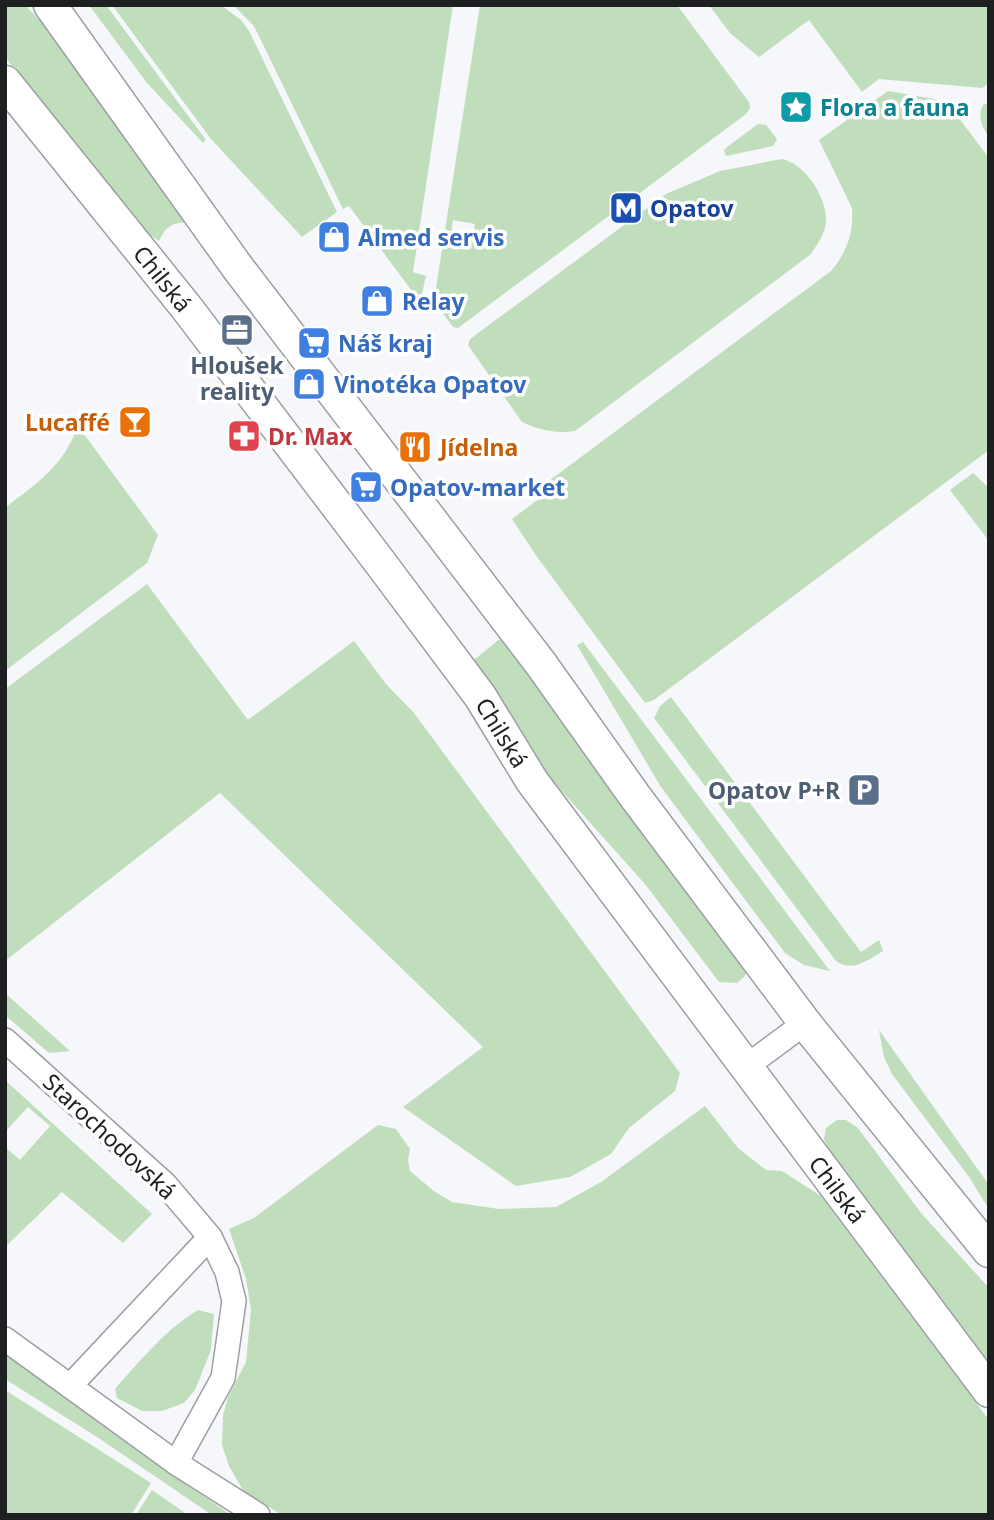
<svg xmlns="http://www.w3.org/2000/svg" width="994" height="1520" viewBox="0 0 994 1520" font-family="'Noto Sans',sans-serif">
  <rect width="100%" height="100%" fill="#f5f7fb"/>
  <!-- green -->
  <g fill="#c0debc" fill-rule="evenodd">
    <path d="M5 5H25L52 33 196 225C178 220 167 223 159 241L135 225 5 57Z"/>
    <path d="M89 5H106L206 140 203 143 147 83Z"/>
    <path d="M112 5H221L242 21 249 31 337 212 302 237 211 139Z"/>
    <path d="M233 5H453L413 272 426 276 420 302 349 206 343 209 254 26Z"/>
    <path d="M480 5H677L749 102 750 108 746 114 458 328 453 327 434 301ZM453 220 475 224 471 244 450 240Z"/>
    <path d="M709 5H989V83L982 88 879 79 862 92 809 20 759 57 730 33Z"/>
    <path d="M888 91 946 101 989 158V450L654 700 645 703 535 554 512 519 543 496 538 489 831 271C847 252 854 233 852 208L819 140Z"/>
    <path d="M984 104 989 105V137C982 127 976 115 984 104Z"/>
    <path d="M758 124 766 125 777 139 773 146 726 156 724 150 727 147Z"/>
    <path d="M782 159C805 164 825 195 826 218 827 231 818 243 811 254L575 431C557 434 539 430 522 422L468 345 470 339 666 194 720 171Z"/>
    <path d="M78 426 158 535 147 563 5 671V508C39 481 62 468 78 426Z"/>
    <path d="M973 473 989 488V541L950 490Z"/>
    <path d="M147 584 248 720 354 641 386 684 414 713 680 1073 675 1091 629 1128 611 1154 570 1177 516 1186 403 1107 483 1047 220 793 5 961V689Z"/>
    <path d="M500 639 511 644 747 969 745 976 737 983 719 982 645 884 550 778 466 666Z"/>
    <path d="M583 642 830 971 804 965 785 953 661 787 577 645Z"/>
    <path d="M671 697 861 952 879 940 883 951C868 960 852 973 836 961L654 718 660 706Z"/>
    <path d="M5 993 70 1051 49 1053 5 1015Z"/>
    <path d="M879 1030 989 1185V1209L969 1177 892 1074 884 1057Z"/>
    <path d="M5 1080 152 1214 123 1243 62 1192 5 1247V1147L20 1160 50 1126 28 1107 5 1132Z"/>
    <path d="M705 1106 738 1148 766 1170 782 1171 821 1196 989 1420V1515H282L244 1492 229 1466 222 1445 223 1415 228 1397 246 1362 251 1309 246 1279 229 1229 254 1218 378 1125 396 1129 410 1149 408 1160 410 1171 435 1192 452 1202 499 1209 556 1207 601 1182Z"/>
    <path d="M837 1120H846L858 1128 921 1213 989 1288V1362L828 1148 824 1139 826 1128Z"/>
    <path d="M198 1310 214 1314 211 1350 195 1390 184 1403 162 1411H142L117 1398 115 1389C138 1363 168 1327 198 1310Z"/>
    <path d="M5 1356H7L121 1439 231 1515H212L100 1439 5 1379Z"/>
    <path d="M5 1390 151 1483 131 1515H5Z"/>
    <path d="M152 1490 188 1515H136Z"/>
  </g>
  <g fill="none" stroke-linecap="round" stroke-linejoin="round">
    <defs>
      <g id="street">
        <path d="M5 1040 165 1184 210 1237 227 1272 234 1301 223 1378 176 1463"/>
        <path d="M747 1066 805 1023"/>
        <path d="M5 1339 176 1463 258 1515"/>
        <path d="M70 1386 210 1237"/>
      </g>
      <g id="secondary">
        <path d="M50 5 238 268 541 664 634 795 805 1023 989 1251"/>
        <path id="s1" d="M5 82 186 307 379 561 480 696 532 781 989 1391"/>
      </g>
    </defs>
    <!-- street casing -->
    <use href="#street" stroke="#9c9fa3" stroke-width="26"/>
    <!-- secondary casing -->
    <use href="#secondary" stroke="#9c9fa3" stroke-width="35"/>
    <!-- street -->
    <use href="#street" stroke="#fff" stroke-width="23"/>
    <!-- secondary -->
    <use href="#secondary" stroke="#fff" stroke-width="32"/>
  </g>
  <!-- icons -->
  <defs>
    <symbol id="sight-square" viewBox="-11 -11 22 22"><rect x="-9" y="-9" width="18" height="18" rx="4" fill="#0f9aa8" stroke="#fff"/><path d="M0-6L1.8-2.2L6-1.7L2.9 1.2L3.7 5.4L0 3.3L-3.7 5.4L-2.9 1.2L-6-1.7L-1.8-2.2Z" fill="#fff"/></symbol>
    <symbol id="metro-square" viewBox="-11 -11 22 22"><rect x="-9" y="-9" width="18" height="18" rx="4" fill="#1a4fb4" stroke="#fff"/><path d="M-5.5 5V-5H-3L0 0L3-5H5.5V5H3V-.5L0 4L-3-.5V5Z" fill="#fff"/></symbol>
    <symbol id="shop-square" viewBox="-11 -11 22 22"><rect x="-9" y="-9" width="18" height="18" rx="4" fill="#3f7fe0" stroke="#fff"/><path d="M-5-2.5h2.3a2.7 3.5 0 0 1 5.4 0H5L5.5 6h-11ZM-1.5-2.5h3a1.5 2.3 0 0 0-3 0Z" fill="#fff"/></symbol>
    <symbol id="office-square" viewBox="-11 -11 22 22"><rect x="-9" y="-9" width="18" height="18" rx="4" fill="#5c6f8a" stroke="#fff"/><path d="M-6-3h4V-5.5h4V-3h4V5H-6ZM-1-4.5V-3h2v-1.5ZM-6 0V1H6V0Z" fill="#fff"/></symbol>
    <symbol id="supermarket-square" viewBox="-11 -11 22 22"><rect x="-9" y="-9" width="18" height="18" rx="4" fill="#3f7fe0" stroke="#fff"/><path d="M-6-5.5h2.5l.6 2H6L4.5 2H-2.5L-4.4-4H-6ZM-1.5 3.2a1.3 1.3 0 1 0 .1 0ZM3 3.2a1.3 1.3 0 1 0 .1 0Z" fill="#fff"/></symbol>
    <symbol id="bar-square" viewBox="-11 -11 22 22"><rect x="-9" y="-9" width="18" height="18" rx="4" fill="#e8710a" stroke="#fff"/><path d="M-6-5H6L.8 .8V4.5H3.5V6h-7V4.5H-.8V.8Z" fill="#fff"/></symbol>
    <symbol id="pharmacy-square" viewBox="-11 -11 22 22"><rect x="-9" y="-9" width="18" height="18" rx="4" fill="#e0444e" stroke="#fff"/><path d="M-2-6h4v4h4v4h-4v4h-4v-4h-4v-4h4Z" fill="#fff"/></symbol>
    <symbol id="restaurant-square" viewBox="-11 -11 22 22"><rect x="-9" y="-9" width="18" height="18" rx="4" fill="#e8710a" stroke="#fff"/><path d="M-5-6h1v4h1v-4h1v4h1v-4h1v5L-1.5 .5V6h-2V.5L-5-1ZM5-6V6H3V1.5H1.5Q1.5-4 5-6Z" fill="#fff"/></symbol>
    <symbol id="parking-square" viewBox="-11 -11 22 22"><rect x="-9" y="-9" width="18" height="18" rx="4" fill="#5c6f8a" stroke="#fff"/><path d="M-3.5-5.5H1a3.5 3.5 0 0 1 0 7H-1V5.5H-3.5ZM-1-3.4V-.6H.8a1.4 1.4 0 0 0 0-2.8Z" fill="#fff"/></symbol>
  </defs>
  <g fill-rule="evenodd">
    <use href="#sight-square" x="777" y="88" width="38" height="38"/>
    <use href="#metro-square" x="607" y="189" width="38" height="38"/>
    <use href="#shop-square" x="315" y="218" width="38" height="38"/>
    <use href="#shop-square" x="358" y="282" width="38" height="38"/>
    <use href="#office-square" x="218" y="311" width="38" height="38"/>
    <use href="#supermarket-square" x="295" y="324" width="38" height="38"/>
    <use href="#shop-square" x="290" y="365" width="38" height="38"/>
    <use href="#bar-square" x="116" y="403" width="38" height="38"/>
    <use href="#pharmacy-square" x="225" y="417" width="38" height="38"/>
    <use href="#restaurant-square" x="396" y="428" width="38" height="38"/>
    <use href="#supermarket-square" x="347" y="468" width="38" height="38"/>
    <use href="#parking-square" x="845" y="771" width="38" height="38"/>
  </g>
  <g text-anchor="middle" dominant-baseline="central" stroke-width="7" stroke-linejoin="round" paint-order="stroke">
    <!-- culture labels -->
    <g font-size="23" font-weight="bold" fill="#0d838f" stroke="#fff" text-anchor="start">
      <text x="820" y="107">Flora a fauna</text>
    </g>
    <!-- transit labels -->
    <g font-size="23" font-weight="bold" fill="#164399" stroke="#fff" text-anchor="start">
      <text x="650" y="208">Opatov</text>
    </g>
    <!-- shop labels -->
    <g font-size="23" font-weight="bold" fill="#366cbe" stroke="#fff" text-anchor="start">
      <text x="358" y="237">Almed servis</text>
      <text x="402" y="301">Relay</text>
      <text x="338" y="343">Náš kraj</text>
      <text x="334" y="384">Vinotéka Opatov</text>
      <text x="390" y="487">Opatov-market</text>
    </g>
    <!-- street labels -->
    <g font-size="23" fill="#1e1f20" stroke="#fff">
      <text stroke="none"><textPath href="#s1" startOffset="252">Chilská</textPath></text>
      <text stroke="none"><textPath href="#s1" startOffset="819">Chilská</textPath></text>
      <text transform="translate(110 1136) rotate(43)">Starochodovská</text>
      <text stroke="none"><textPath href="#s1" startOffset="1386">Chilská</textPath></text>
    </g>
    <!-- service labels -->
    <g font-size="23" font-weight="bold" fill="#4e5e75" stroke="#fff">
      <text x="237" y="365">Hloušek<tspan x="237" dy="26">reality</tspan></text>
      <text x="840" y="790" text-anchor="end">Opatov P+R</text>
    </g>
    <!-- food labels -->
    <g font-size="23" font-weight="bold" fill="#c56008" stroke="#fff" text-anchor="end">
      <text x="110" y="422">Lucaffé</text>
      <text x="440" y="447" text-anchor="start">Jídelna</text>
    </g>
    <!-- health labels -->
    <g font-size="23" font-weight="bold" fill="#be3a42" stroke="#fff" text-anchor="start">
      <text x="268" y="436">Dr. Max</text>
    </g>
  </g>
  <!-- border -->
  <rect width="994" height="1520" fill="none" stroke="#1e1f20" stroke-width="14"/>
</svg>
